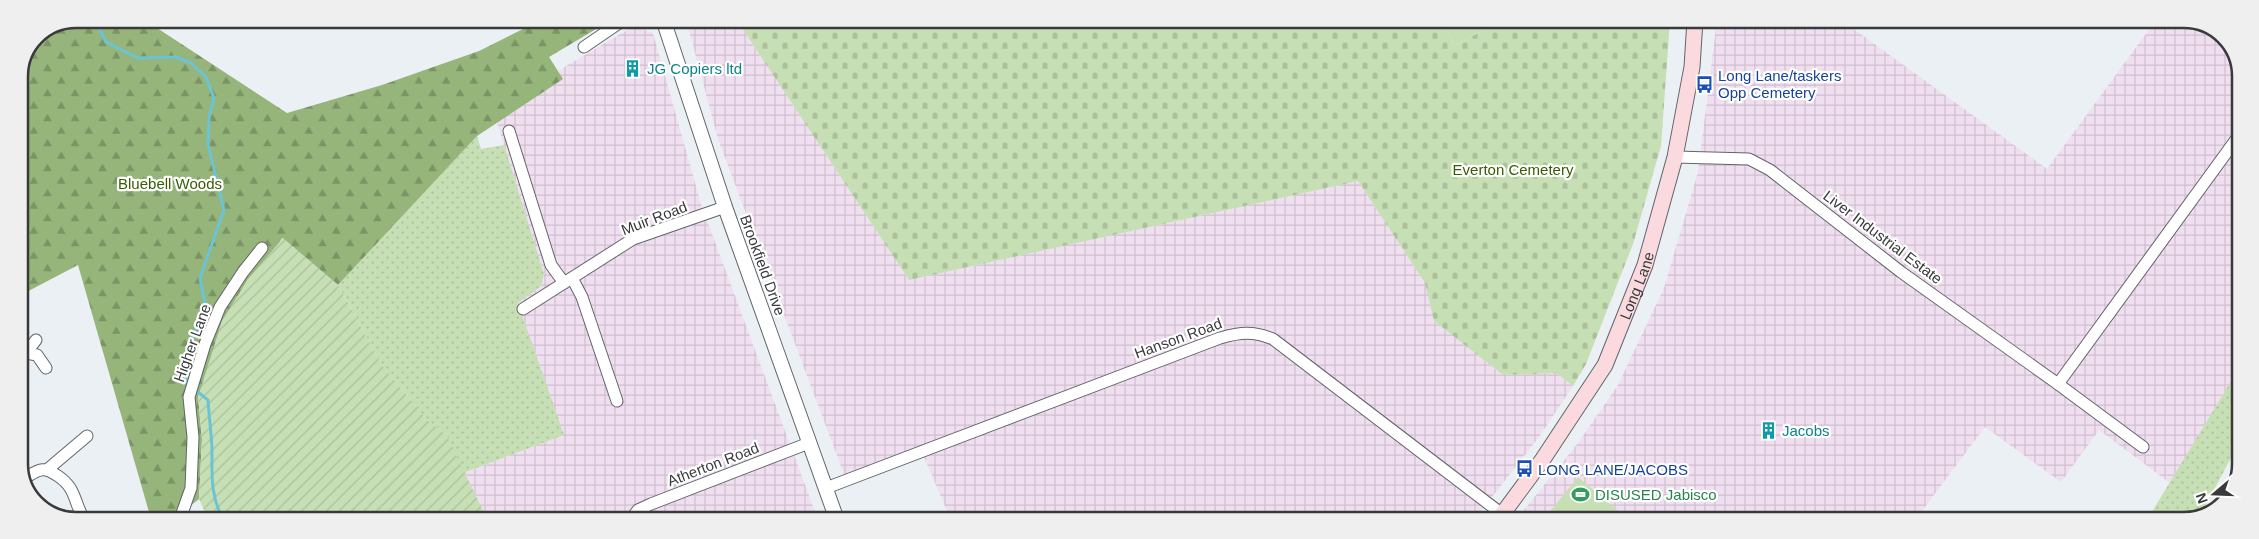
<svg xmlns="http://www.w3.org/2000/svg" width="2259" height="539" viewBox="0 0 2259 539" font-family="Arial,sans-serif">
  <defs>
    <pattern id="industrial-grid" width="8" height="8" patternUnits="userSpaceOnUse" patternTransform="scale(1.25)"><rect width="8" height="8" fill="#f0dff0"/><path d="M0 4h8M4 0v8" fill="none" stroke="#cfc0cf"/></pattern>
    <pattern id="grass-dots" width="8" height="8" patternUnits="userSpaceOnUse" patternTransform="scale(1.25)"><rect width="8" height="8" fill="#c7dfb4"/><path d="M2 2h.1M6 6h.1" fill="none" stroke="#acc09c" stroke-width="1.8" stroke-linecap="round"/></pattern>
    <pattern id="forest-firs" width="22" height="20" patternUnits="userSpaceOnUse" patternTransform="scale(1.25)"><rect width="22" height="20" fill="#96b57a"/><path d="M5 1l3.5 6h-7zM16 11l3.5 6h-7z" fill="#7b9465"/></pattern>
    <pattern id="cemetery-stones" width="16" height="16" patternUnits="userSpaceOnUse" patternTransform="scale(1.25)"><rect width="16" height="16" fill="#c7dfb4"/><path d="M2 7V4a2 2 0 0 1 4 0v3zM10 15v-3a2 2 0 0 1 4 0v3z" fill="#acc09c"/></pattern>
    <pattern id="garden-furrows" width="10" height="10" patternUnits="userSpaceOnUse" patternTransform="scale(1.25)"><rect width="10" height="10" fill="#c7dfb4"/><path d="M-1 1l2-2M0 10L10 0M9 11l2-2" fill="none" stroke="#acc09c"/></pattern>
  </defs>
  <rect width="100%" height="100%" fill="#ebf0f5"/>
  <!-- industrial -->
  <g fill="url(#industrial-grid)">
    <path d="M686 19H736L909 280 1358 181 1425 283 1435 322 1503 375 1556 373 1573 386 1539 437 1474 520H951L924 457 848 485 718 139Z"/>
    <path d="M1717 20H1824L1844 22 2047 169 2156 20H2195L2226 38 2240 72 2239 368 2170 483 2099 430 2061 482 1985 427 1915 520H1516L1578 443 1618 385 1664 288 1698 172Z"/>
    <path d="M638 27 653 33 701 204 818 520 487 519 463 473 563 435 518 303 541 286 544 274 495 116 566 66 629 29Z"/>
  </g>
  <!-- grass -->
  <g fill="url(#grass-dots)">
    <path d="M477 136 481 149 504 145 544 274 541 286 518 303 564 435 463 473 446 434 427 420 382 365 338 285Z"/>
    <path d="M2239 368V443L2201 514 2183 520H2147Z"/>
  </g>
  <!-- forest -->
  <path fill="url(#forest-firs)" d="M76 19H154L157 28 287 113 382 85 479 51 543 19H613L549 57 563 79 477 136 338 285 282 238 198 397 202 439 199 499 174 519H151L78 265 19 296V76L36 35Z"/>
  <!-- cemetery -->
  <path fill="url(#cemetery-stones)" d="M736 19H1442L1454 46 1502 20H1670L1661 146 1633 244 1586 364 1573 386 1556 373 1503 375 1434 321 1425 283 1358 181 909 280Z"/>
  <!-- park -->
  <g fill="#c7dfb4">
    <path d="M1442 19 1502 20 1454 46Z"/>
    <path d="M1578 477 1618 511 1611 520H1543Z"/>
  </g>
  <!-- garden -->
  <path fill="url(#garden-furrows)" d="M283 238 338 285 382 365 427 420 446 434 487 519H208L199 499 202 439 198 397 222 321 248 279Z"/>
  <g fill="none" stroke-linecap="round" stroke-linejoin="round">
    <!-- stream -->
    <g stroke="#6bc4d6" stroke-width="3">
      <path d="M99 19 98 26 106 42 138 58 175 57 191 63 206 77 214 98 209 118 208 144 224 210 200 278 205 304 184 359 186 382 189 385"/>
      <path d="M194 389 208 400C209 416 211 431 212 447 212 473 210 496 223 519"/>
    </g>
    <defs>
      <g id="minor">
        <path d="M584 47 625 19"/>
        <path d="M509 131 551 265 564 283"/>
        <path d="M1675 157 1749 159 1770 170 1901 272 2058 384 2240 134"/>
        <path d="M572 278 582 297 617 401"/>
        <path d="M523 309 633 239 725 207"/>
        <path d="M26 353 36 340"/>
        <path d="M19 355 26 353 37 355 46 368"/>
        <path d="M2058 384 2143 447"/>
        <path d="M48 469 87 436"/>
        <path d="M23 479C39 470 42 465 58 476 77 489 73 501 84 519"/>
        <path d="M826 488 1220 338C1241 332 1253 331 1273 339L1502 514"/>
        <path d="M180 519 191 488 193 437 189 397 205 344 220 307 243 272 262 248"/>
        <path d="M631 519 638 510 651 504 809 443"/>
      </g>
      <path id="tertiary" d="M663 19 725 207 837 520"/>
      <g id="secondary">
        <path id="s1" d="M1498 520 1543 459 1605 365 1645 265 1675 157 1692 67 1695 20"/>
      </g>
    </defs>
    <!-- minor casing -->
    <use href="#minor" stroke="#61656a" stroke-width="13"/>
    <!-- tertiary casing -->
    <use href="#tertiary" stroke="#61656a" stroke-width="16"/>
    <!-- secondary casing -->
    <use href="#secondary" stroke="#61656a" stroke-width="17"/>
    <!-- minor -->
    <use href="#minor" stroke="#fff" stroke-width="11"/>
    <!-- tertiary -->
    <use href="#tertiary" stroke="#fff" stroke-width="14"/>
    <!-- secondary -->
    <use href="#secondary" stroke="#fadade" stroke-width="15"/>
  </g>
  <!-- icons -->
  <defs>
    <symbol id="building-bare" viewBox="-9 -9 18 18"><path d="M-4-6H4V6H1V3H-1V6H-4ZM-2.5-4.3h1.7v1.8h-1.7ZM.8-4.3h1.7v1.8H.8ZM-2.5-1h1.7V.8h-1.7ZM.8-1h1.7V.8H.8Z" fill="#0f9aa8" stroke="#fff" stroke-width="2.5" paint-order="stroke"/></symbol>
    <symbol id="bus-bare" viewBox="-9 -9 18 18"><path d="M-5-6H5V4H4V6H2V4H-2V6H-4V4H-5ZM-3.5-4V0h7V-4ZM-3.5 1.2v1.5H-2V1.2ZM2 1.2v1.5H3.5V1.2Z" fill="#1a4fb4" stroke="#fff" stroke-width="2.5" paint-order="stroke"/></symbol>
    <symbol id="stadium-bare" viewBox="-9 -9 18 18"><path d="M0-5a6.5 5 0 1 0 0 10a6.5 5 0 1 0 0-10ZM-3.5-1.8h7v3.6h-7Z" fill="#2e9e5b" stroke="#fff" stroke-width="2.5" paint-order="stroke"/></symbol>
  </defs>
  <g fill-rule="evenodd">
    <use href="#building-bare" x="620" y="56" width="25" height="25"/>
    <use href="#bus-bare" x="1692" y="72" width="25" height="25"/>
    <use href="#building-bare" x="1756" y="418" width="25" height="25"/>
    <use href="#bus-bare" x="1512" y="456" width="25" height="25"/>
    <use href="#stadium-bare" x="1568" y="482" width="25" height="25"/>
  </g>
  <g text-anchor="middle" dominant-baseline="central" stroke-width="4.5" stroke-linejoin="round" paint-order="stroke">
    <!-- culture labels -->
    <g font-size="15" fill="#0d838f" stroke="#fff" text-anchor="start">
      <text x="647" y="68">JG Copiers ltd</text>
      <text x="1782" y="430">Jacobs</text>
    </g>
    <!-- transit labels -->
    <g font-size="15" fill="#164399" stroke="#fff" text-anchor="start">
      <text x="1718" y="75">Long Lane/taskers<tspan x="1718" dy="17">Opp Cemetery</tspan></text>
      <text x="1538" y="469">LONG LANE/JACOBS</text>
    </g>
    <!-- park labels -->
    <g font-size="15" fill="#385d00" stroke="#fff">
      <text x="1513" y="169">Everton Cemetery</text>
      <text x="170" y="183">Bluebell Woods</text>
    </g>
    <!-- street labels -->
    <g font-size="15" fill="#383a3c" stroke="#fff">
      <text transform="translate(654 218) rotate(-21)">Muir Road</text>
      <text transform="translate(1883 237) rotate(37)">Liver Industrial Estate</text>
      <text transform="translate(763 265) rotate(70)">Brookfield Drive</text>
      <text stroke="none"><textPath href="#s1" startOffset="274">Long Lane</textPath></text>
      <text transform="translate(1178 338) rotate(-20)">Hanson Road</text>
      <text transform="translate(192 343) rotate(-70)">Higher Lane</text>
      <text transform="translate(713 464) rotate(-21)">Atherton Road</text>
    </g>
    <!-- leisure labels -->
    <g font-size="15" fill="#27864d" stroke="#fff" text-anchor="start">
      <text x="1595" y="494">DISUSED Jabisco</text>
    </g>
  </g>
  <!-- crop -->
  <path d="M0 0H2259V539H0ZM76 28H2184A48 48 0 0 1 2232 76V464A48 48 0 0 1 2184 512H76A48 48 0 0 1 28 464V76A48 48 0 0 1 76 28Z" fill="#efefef" fill-rule="evenodd"/>
  <path fill="none" stroke="#383a3c" stroke-width="2.5" d="M76 28H2184A48 48 0 0 1 2232 76V464A48 48 0 0 1 2184 512H76A48 48 0 0 1 28 464V76A48 48 0 0 1 76 28Z"/>
  <!-- north arrow -->
  <g transform="translate(2214 494) rotate(251)" stroke="#ffffff" stroke-width="4" paint-order="stroke">
  <path d="M0-4L9 19L0 12L-9 19Z" fill="#383a3c"/>
  <text y="-8" font-size="14" font-weight="bold" text-anchor="middle" fill="#383a3c">N</text>
  </g>
</svg>
